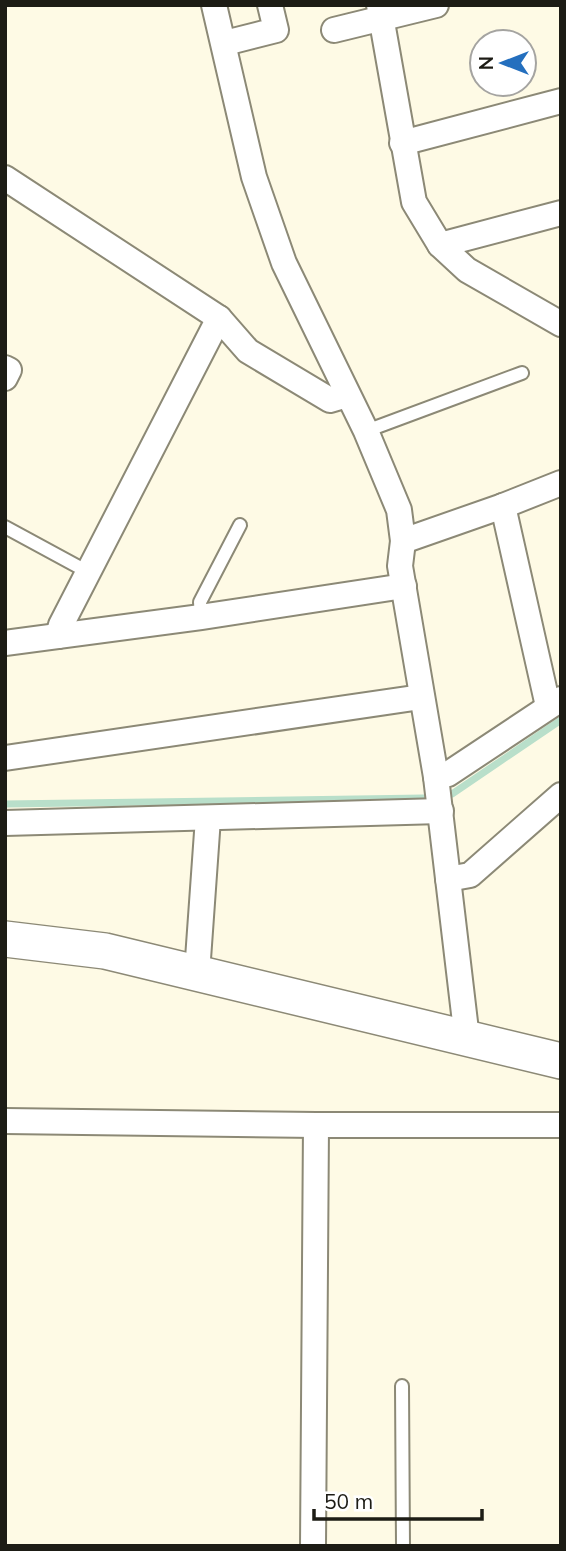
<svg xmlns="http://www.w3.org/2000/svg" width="566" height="1551" viewBox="0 0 566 1551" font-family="Mulish,sans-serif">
  <rect width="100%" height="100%" fill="#fefae5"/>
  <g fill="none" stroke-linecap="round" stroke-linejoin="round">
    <!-- stream -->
    <g stroke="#b9dfca" stroke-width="7">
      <path d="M452 794 561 720"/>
      <path d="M5 804 424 798"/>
    </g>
    <defs>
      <g id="lane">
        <path d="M366 431 522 373"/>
        <path d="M5 527 88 572"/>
        <path d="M201 617 200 602 240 525"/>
        <path d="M402 1386 403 1546"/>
      </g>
      <g id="street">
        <path d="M214 5 254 177 284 263 366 431 399 510 403 541 400 566 436 777 467 1039"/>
        <path d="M379 5 414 202 440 245 467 270 561 324"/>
        <path d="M334 30 436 5"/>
        <path d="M225 43 276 30 270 5"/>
        <path d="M402 143 561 101"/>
        <path d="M5 178 219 318 248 351 330 400 347 395"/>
        <path d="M440 245 561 213"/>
        <path d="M5 368 9 370 5 378"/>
        <path d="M503 506 548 706"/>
        <path d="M403 541 503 506 561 483"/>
        <path d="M58 636 61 625 219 318"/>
        <path d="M5 643 201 617 404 586"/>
        <path d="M5 758 421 697"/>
        <path d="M436 777 448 774 561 699"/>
        <path d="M5 823 441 811"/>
        <path d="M448 879 470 875 561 795"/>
        <path d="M197 973 208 818"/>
        <path d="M5 1121 316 1125H561"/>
        <path d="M313 1546 316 1125"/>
      </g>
      <path id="secondary" d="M5 939 105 951 561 1061"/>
    </defs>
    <!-- lane casing -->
    <use href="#lane" stroke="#8c8976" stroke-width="16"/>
    <!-- street casing -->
    <use href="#street" stroke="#8c8976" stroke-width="28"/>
    <!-- secondary casing -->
    <use href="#secondary" stroke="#8c8976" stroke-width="38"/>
    <!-- lane -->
    <use href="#lane" stroke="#fff" stroke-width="12"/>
    <!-- street -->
    <use href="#street" stroke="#fff" stroke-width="24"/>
    <!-- secondary -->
    <use href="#secondary" stroke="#fff" stroke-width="35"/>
  </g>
  <!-- border -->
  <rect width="566" height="1551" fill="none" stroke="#1d1c15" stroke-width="14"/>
  <!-- north arrow -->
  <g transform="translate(503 63) rotate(270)"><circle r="33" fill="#ffffff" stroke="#a5a4a1" stroke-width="2"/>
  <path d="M0-5L12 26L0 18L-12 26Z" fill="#246fbe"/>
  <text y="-10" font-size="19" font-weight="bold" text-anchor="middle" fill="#1d1c15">N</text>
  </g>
  <!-- scale -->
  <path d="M314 1509v10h168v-10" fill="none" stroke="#1d1c15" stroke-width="3.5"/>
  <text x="324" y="1509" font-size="21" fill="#1d1c15" stroke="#ffffff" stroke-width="5" paint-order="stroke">50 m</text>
</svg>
